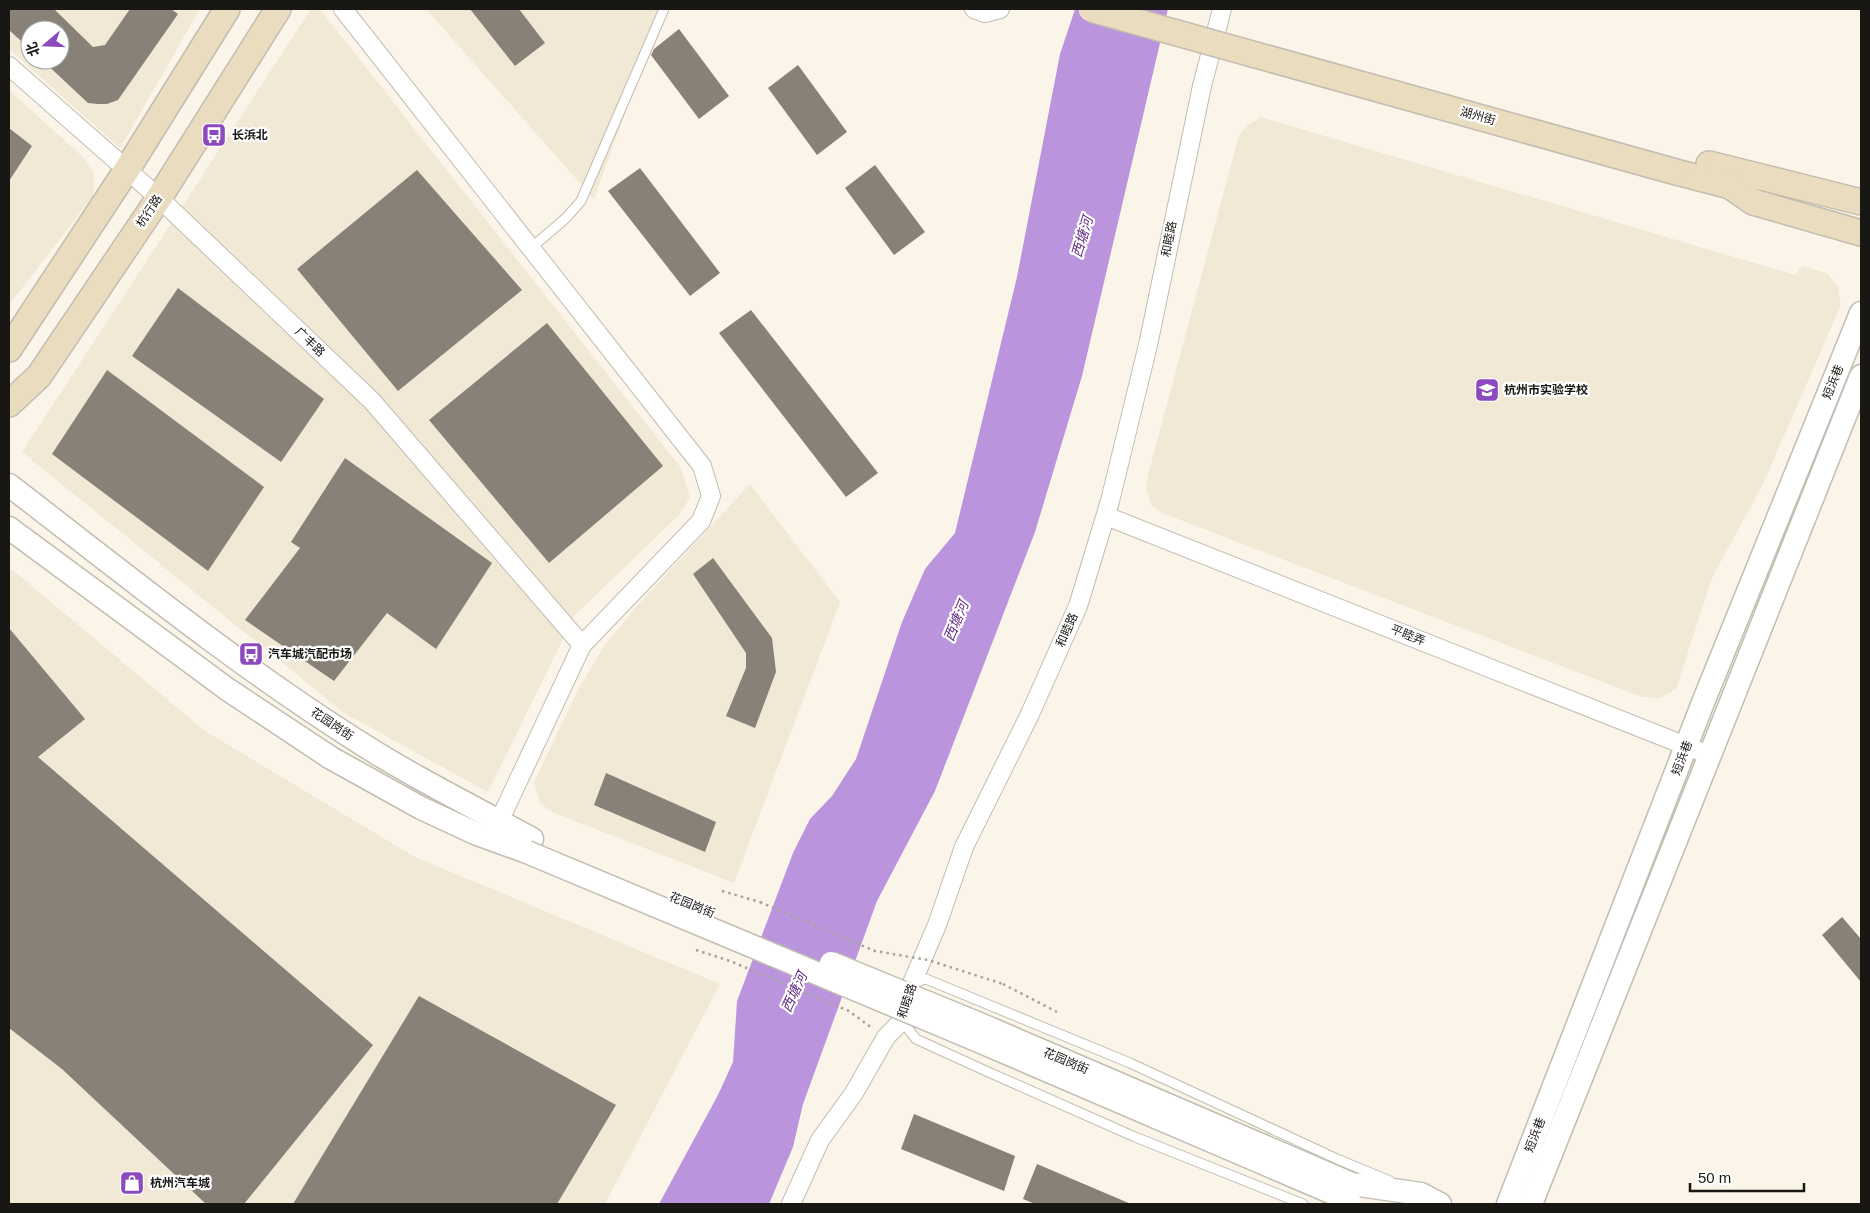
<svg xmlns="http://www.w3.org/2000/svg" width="1870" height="1213" viewBox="0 0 1870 1213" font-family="Arial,'Noto Sans SC',sans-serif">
  <rect width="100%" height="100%" fill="#fbf5e9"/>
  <!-- built -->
  <g fill="#f2e8d6" fill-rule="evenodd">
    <path d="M9 9H200L120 148 9 49ZM30 30H60V60H30Z"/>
    <path d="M311 9H320L681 468 690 498 678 516 575 615 488 792 344 713 22 452Z"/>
    <path d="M426 9H663L594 199Z"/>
    <path d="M9 90 83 157 94 174 93 196 9 305Z"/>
    <path d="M1261 117 1795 275 1802 266 1827 273 1838 287 1841 305 1763 484 1712 578 1676 689 1660 698 1642 697 1162 513 1152 506 1146 490 1148 475 1239 135 1248 125Z"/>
    <path d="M750 484 840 602 734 883 552 812 540 803 534 782 578 690 604 646 636 607Z"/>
    <path d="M9 567 205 731 415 857 720 984 605 1204H9Z"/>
  </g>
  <!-- water -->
  <path fill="#ba94dd" d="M1075 9H1168L1082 376 1035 532 935 791 877 901 803 1104 793 1147 769 1204H659L718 1095 733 1062 737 1001 793 853 810 819 832 796 856 759 902 622 925 569 955 533 1017 277 1060 54Z"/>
  <!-- building -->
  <g fill="#878177">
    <path d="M9 9H54L93 47 105 45 130 9H171L178 14 118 100 107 104H98L88 103 42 60H60V30H30V49L9 30Z"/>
    <path d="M470 9H519L545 43 515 66Z"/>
    <path d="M679 29 729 96 699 119 651 55 654 49Z"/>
    <path d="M798 65 847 132 817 155 768 88Z"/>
    <path d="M9 128 32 146 9 181Z"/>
    <path d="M875 165 925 232 894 255 845 188Z"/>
    <path d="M640 168 720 273 690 296 608 191Z"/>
    <path d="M417 170 522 290 398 391 297 269Z"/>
    <path d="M178 288 324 399 281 462 132 356Z"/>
    <path d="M751 310 878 473 846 497 719 333Z"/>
    <path d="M547 323 663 466 549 563 429 420Z"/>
    <path d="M107 370 264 487 208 571 52 454Z"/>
    <path d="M345 458 492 563 436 649 387 613 334 681 245 620 300 548 291 542Z"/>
    <path d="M713 558 772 638 776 672 755 728 726 716 746 668V653L693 574Z"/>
    <path d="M9 628 85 719 38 757 373 1045 244 1204H206L62 1069 9 1028Z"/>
    <path d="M606 773 716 822 705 852 594 805Z"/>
    <path d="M1842 917 1861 939V982L1822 935Z"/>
    <path d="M419 996 616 1105 557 1204H293Z"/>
    <path d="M914 1114 1015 1156 1004 1191 901 1149Z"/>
    <path d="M1037 1164 1131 1204H1035L1023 1199Z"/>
  </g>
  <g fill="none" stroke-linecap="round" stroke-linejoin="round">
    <defs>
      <g id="service">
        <path d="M531 248 566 218 581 201 664 9"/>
        <path d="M912 983 926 979 1130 1063 1337 1159 1390 1181"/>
        <path d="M902 1021 916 1039 986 1071 1135 1137 1303 1204"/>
      </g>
      <g id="minor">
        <path d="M343 9 702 466 711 496 701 521 582 645 494 832"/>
        <path d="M974 9 985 13 1000 9"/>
        <path d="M9 66 159 198 372 401 582 645"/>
        <path d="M1106 516 1709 755"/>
        <path d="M791 1204 820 1140 854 1093 886 1037 902 1021 912 983 937 925 964 847 1030 714 1078 606 1110 501 1148 345 1202 86 1222 9"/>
      </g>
      <g id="tertiary">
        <path d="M9 485C122 572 233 662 354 739 411 776 472 806 532 839"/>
        <path d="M9 528 227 689 331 758 421 808 477 834 527 852"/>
        <path d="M1352 1184 1421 1194 1440 1204"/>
        <path d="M1508 1204 1704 700 1861 313"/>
        <path d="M1531 1204 1861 376"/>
      </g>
      <g id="secondary">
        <path d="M1709 164 1861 202"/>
        <path d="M1676 172 1730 186 1753 202 1861 233"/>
        <path d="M9 349 126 171 227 9"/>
        <path d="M9 404 39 376 159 198 278 9"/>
      </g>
    </defs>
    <!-- service casing -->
    <use href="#service" stroke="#c2bcb1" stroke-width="11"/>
    <!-- minor casing -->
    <use href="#minor" stroke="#c2bcb1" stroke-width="20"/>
    <!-- tertiary casing -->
    <use href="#tertiary" stroke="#c2bcb1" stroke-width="25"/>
    <!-- secondary casing -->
    <use href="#secondary" stroke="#c2bcb1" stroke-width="28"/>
    <!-- path -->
    <g stroke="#a7a39a" stroke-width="2.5" stroke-dasharray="2.5 4" stroke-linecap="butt">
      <path d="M722 891 760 902"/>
      <path d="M696 950 730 961 849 1011 872 1028"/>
      <path d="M1003 984 1057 1012"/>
    </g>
    <!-- service -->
    <use href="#service" stroke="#fff" stroke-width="9"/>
    <!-- minor -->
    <use href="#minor" stroke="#fff" stroke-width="18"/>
    <!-- tertiary -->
    <use href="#tertiary" stroke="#fff" stroke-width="22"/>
    <!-- secondary -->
    <use href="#secondary" stroke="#eadcbf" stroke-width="25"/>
    <defs>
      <g id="tertiary-bridge">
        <path d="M527 852 974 1039 1349 1200"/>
        <path d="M831 963 982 1025 1352 1184"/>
      </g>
      <path id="secondary-bridge" d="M1091 9 1676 172"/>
    </defs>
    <!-- tertiary-bridge casing -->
    <use href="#tertiary-bridge" stroke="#c2bcb1" stroke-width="25" stroke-linecap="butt"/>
    <!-- secondary-bridge casing -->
    <use href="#secondary-bridge" stroke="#c2bcb1" stroke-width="28" stroke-linecap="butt"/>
    <!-- path-bridge -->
    <path stroke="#a7a39a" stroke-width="2.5" stroke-dasharray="2.5 4" stroke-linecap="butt" d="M760 902 875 951 928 960 1003 984"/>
    <!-- tertiary-bridge -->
    <use href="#tertiary-bridge" stroke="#fff" stroke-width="22"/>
    <!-- secondary-bridge -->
    <use href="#secondary-bridge" stroke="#eadcbf" stroke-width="25"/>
  </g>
  <!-- icons -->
  <defs>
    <symbol id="bus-square" viewBox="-11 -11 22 22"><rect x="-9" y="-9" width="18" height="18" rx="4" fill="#8c4abe" stroke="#fff"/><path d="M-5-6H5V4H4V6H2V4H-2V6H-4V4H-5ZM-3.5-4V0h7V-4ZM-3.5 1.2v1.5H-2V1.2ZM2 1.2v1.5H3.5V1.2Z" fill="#fff"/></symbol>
    <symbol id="school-square" viewBox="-11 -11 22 22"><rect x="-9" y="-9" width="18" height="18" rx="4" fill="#8c4abe" stroke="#fff"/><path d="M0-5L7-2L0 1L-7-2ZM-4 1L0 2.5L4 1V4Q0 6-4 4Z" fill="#fff"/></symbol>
    <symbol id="shop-square" viewBox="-11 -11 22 22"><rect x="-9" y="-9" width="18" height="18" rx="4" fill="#8c4abe" stroke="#fff"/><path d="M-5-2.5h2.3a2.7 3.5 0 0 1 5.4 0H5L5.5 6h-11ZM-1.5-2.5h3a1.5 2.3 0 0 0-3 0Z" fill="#fff"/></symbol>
  </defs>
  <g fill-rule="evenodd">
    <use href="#bus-square" x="200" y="121" width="28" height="28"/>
    <use href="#school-square" x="1473" y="376" width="28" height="28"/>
    <use href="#bus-square" x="237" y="640" width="28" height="28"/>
    <use href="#shop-square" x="118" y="1169" width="28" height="28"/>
  </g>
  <g text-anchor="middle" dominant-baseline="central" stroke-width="4.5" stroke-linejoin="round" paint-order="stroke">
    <!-- street labels -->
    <g font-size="12" fill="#191713" stroke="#fff">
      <text transform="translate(1478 116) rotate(16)">湖州街</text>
      <text transform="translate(149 211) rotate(-56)">杭行路</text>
      <text transform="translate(1169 239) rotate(-79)">和睦路</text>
      <text transform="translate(310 342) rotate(44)">广丰路</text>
      <text transform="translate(1833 382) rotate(-68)">短浜巷</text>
      <text transform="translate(1067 630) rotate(-66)">和睦路</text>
      <text transform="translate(1408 635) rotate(22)">平睦弄</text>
      <text transform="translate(332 724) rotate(34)">花园岗街</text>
      <text transform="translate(1682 758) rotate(-69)">短浜巷</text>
      <text transform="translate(692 905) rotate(22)">花园岗街</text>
      <text transform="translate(907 1001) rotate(-72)">和睦路</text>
      <text transform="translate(1066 1061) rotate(23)">花园岗街</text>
      <text transform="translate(1535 1135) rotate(-69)">短浜巷</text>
    </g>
    <!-- poi labels -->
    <g font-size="12" font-weight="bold" fill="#191713" stroke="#fff" text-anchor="start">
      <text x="232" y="135">长浜北</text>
      <text x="1504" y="390">杭州市实验学校</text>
      <text x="268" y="654">汽车城汽配市场</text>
      <text x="150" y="1183">杭州汽车城</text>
    </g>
    <!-- water labels -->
    <g font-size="14" font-style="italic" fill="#612f86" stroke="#fff">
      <text transform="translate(1082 237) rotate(-73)">西塘河</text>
      <text transform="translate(956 621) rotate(-67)">西塘河</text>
      <text transform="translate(794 992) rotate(-65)">西塘河</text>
    </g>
  </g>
  <!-- border -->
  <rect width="1870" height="1213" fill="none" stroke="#191713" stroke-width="20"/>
  <!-- north arrow -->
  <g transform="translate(45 45) rotate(251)"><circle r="24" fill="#ffffff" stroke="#a3a2a1"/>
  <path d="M0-4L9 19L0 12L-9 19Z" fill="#8c4abe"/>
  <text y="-8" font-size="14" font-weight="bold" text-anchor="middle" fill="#191713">北</text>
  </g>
  <!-- scale -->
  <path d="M1690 1183v8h114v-8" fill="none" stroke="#191713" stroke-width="2.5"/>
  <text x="1698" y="1183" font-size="15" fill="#191713" stroke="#ffffff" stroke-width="4" paint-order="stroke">50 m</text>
</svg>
